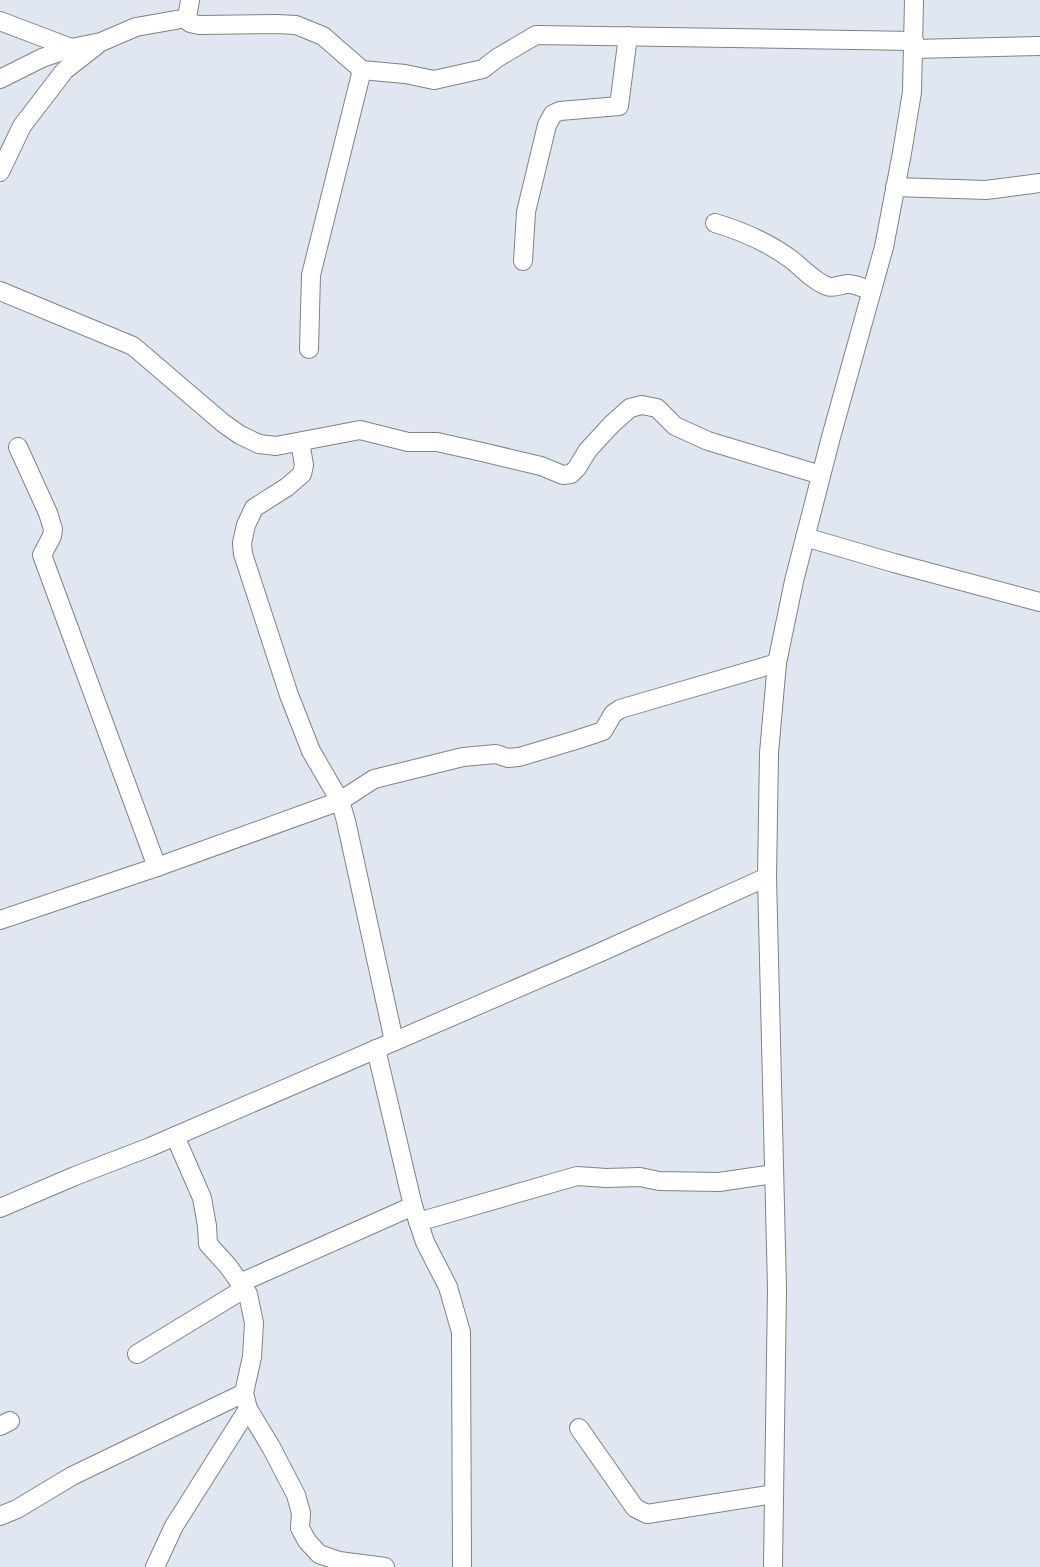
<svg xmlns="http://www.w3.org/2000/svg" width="1040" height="1567" viewBox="0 0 1040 1567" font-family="'Source Sans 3',sans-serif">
  <rect width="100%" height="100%" fill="#e1e7f0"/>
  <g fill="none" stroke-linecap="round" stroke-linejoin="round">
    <defs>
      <g id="minor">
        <path d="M190 0 187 18 190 23 199 25 276 24 296 25 323 36 362 70 405 74 434 80 483 69 497 58 536 35 914 41"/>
        <path d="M0 21 71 48"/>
        <path d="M914 49 1040 46"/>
        <path d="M0 79 42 58 71 48 101 42 136 27 187 18"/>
        <path d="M0 172 22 126 65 70 97 45"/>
        <path d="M895 187 986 190 1040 183"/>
        <path d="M715 223C742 231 769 243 792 260 802 268 815 282 827 286 834 289 841 284 848 284 855 284 864 288 871 291"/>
        <path d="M523 261 526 212 547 125 553 114 560 111 619 106 628 36"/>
        <path d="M0 291 133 346 223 423 240 435 259 444 276 446 360 430 408 442H437L482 452 541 466 563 475 571 474 577 468 588 450 612 424 630 408 642 405 657 408 675 426 708 441 821 475"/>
        <path d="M309 349 311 275 362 70"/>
        <path d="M300 442 304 465 302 474 287 487 254 508 246 525 242 543 243 554 289 695 311 751 340 801 346 821 394 1041"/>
        <path d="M18 447 48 513 53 529 52 536 42 555 157 867"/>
        <path d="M805 537 894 563 1040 602"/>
        <path d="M0 920 157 867 340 801 374 779 463 757 496 754 508 758 519 757 576 740 603 731 613 714 620 709 777 663"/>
        <path d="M376 1049 413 1206 425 1242 448 1287 461 1332 462 1567"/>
        <path d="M175 1136 202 1198 207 1226 208 1244 228 1266 248 1294 254 1323 252 1357 244 1393 248 1409 271 1447 296 1495 301 1513 300 1528 307 1541 319 1554 339 1561 385 1567"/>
        <path d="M0 1208 75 1176 150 1147 601 952 767 877"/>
        <path d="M418 1222 577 1176 606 1178 640 1177 659 1181 719 1182 774 1174"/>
        <path d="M240 1283 413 1206"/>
        <path d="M137 1354 244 1289"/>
        <path d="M0 1426 10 1421"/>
        <path d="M579 1428 635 1508 647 1514 774 1494"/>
        <path d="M0 1516 17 1509 72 1476 244 1393"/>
        <path d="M155 1567 174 1526 248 1409"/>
        <path d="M773 1567 777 1289 767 877 769 753 777 663 794 581 831 437 884 247 902 153 912 92 914 0"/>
      </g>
    </defs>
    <!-- minor casing -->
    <use href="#minor" stroke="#7d838a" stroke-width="20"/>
    <!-- minor -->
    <use href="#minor" stroke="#fff" stroke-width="18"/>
  </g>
</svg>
